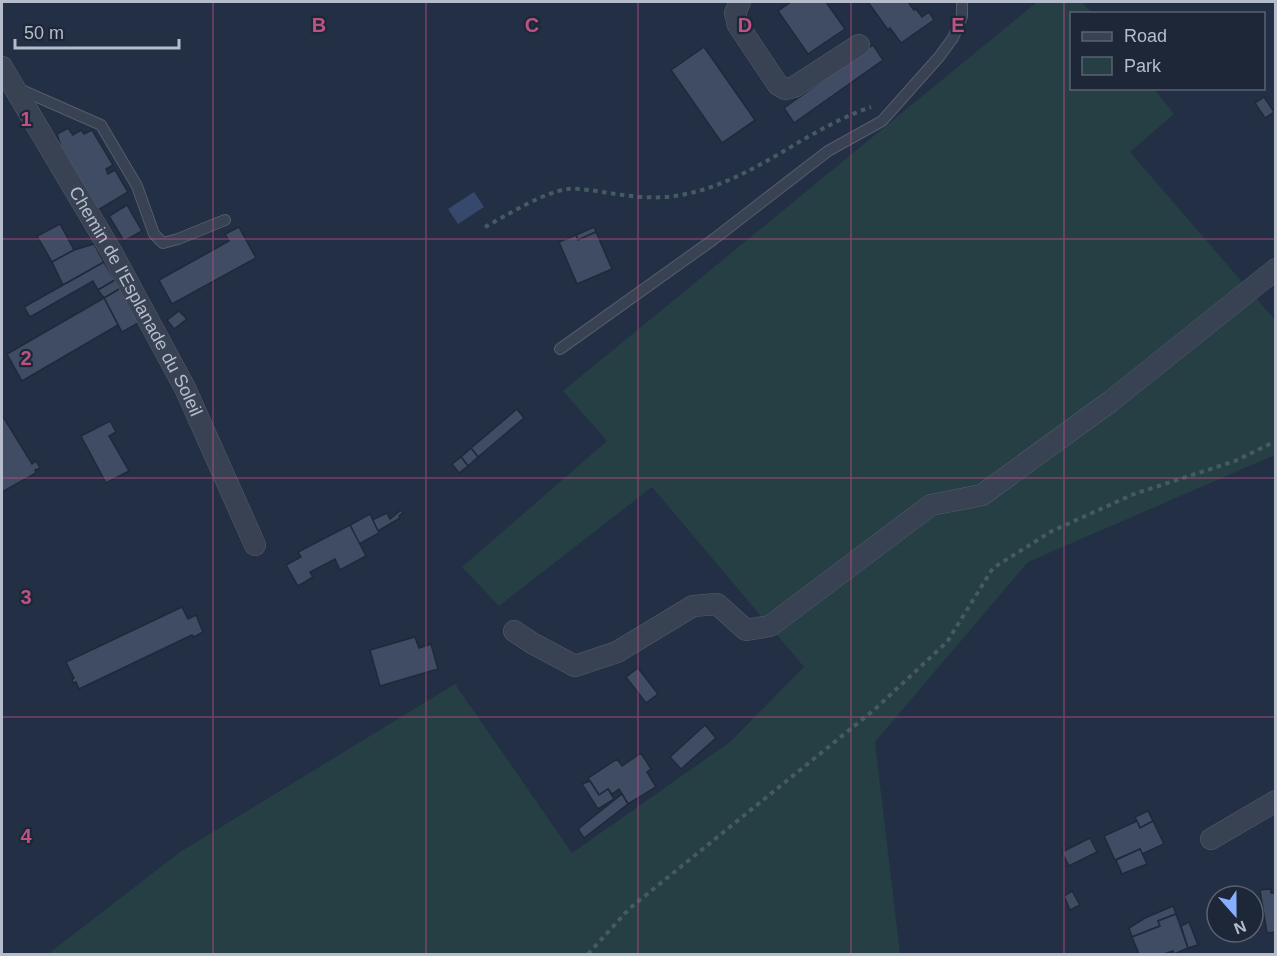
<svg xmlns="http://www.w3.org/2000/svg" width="1277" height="956" viewBox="0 0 1277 956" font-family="Helvetica,sans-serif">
  <rect width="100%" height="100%" fill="#232f44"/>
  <!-- green -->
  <path fill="#253f44" d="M1037 2H1082L1092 13 1072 14V88L1154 89 1174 114 1130 152 1275 320V455L1028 562 875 742 900 954H48L180 852 455 684 572 853 730 742 804 667 652 487 499 606 462 567 607 441 563 391Z"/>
  <!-- water -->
  <path fill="#36496c" d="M474 192 484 207 458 224 448 209Z"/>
  <!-- building -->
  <g fill="#404c64" stroke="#1f293a" stroke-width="1.5">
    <path d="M791 2H826L845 29 808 54 778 11Z"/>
    <path d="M868 2H908L914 10 916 9 922 17 929 12 934 20 901 43 890 28 888 30Z"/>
    <path d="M873 45 883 60 794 123 784 108Z"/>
    <path d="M704 47 755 120 722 143 671 70Z"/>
    <path d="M1264 97 1274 112 1265 118 1255 103Z"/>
    <path d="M68 128 73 135 81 130 84 134 92 130 113 165 106 169 108 174 115 170 128 192 98 210 62 150 57 134Z"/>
    <path d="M127 205 142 231 124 241 109 216Z"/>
    <path d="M60 224 74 250 52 262 37 236Z"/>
    <path d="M239 227 256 258 172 304 159 280 229 241 225 234Z"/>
    <path d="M594 227 596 232 578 240 576 235Z"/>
    <path d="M596 232 612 269 577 284 559 242 576 235 578 240Z"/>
    <path d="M94 244 104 262 63 285 52 262 74 250Z"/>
    <path d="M104 262 115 280 98 290 93 281 30 317 24 307Z"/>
    <path d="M115 280 121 288 104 298 98 290Z"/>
    <path d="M121 288 140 322 122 332 104 298Z"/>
    <path d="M104 298 118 325 22 381 7 354Z"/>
    <path d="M179 311 187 319 174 329 167 320Z"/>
    <path d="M517 409 524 418 478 457 471 448Z"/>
    <path d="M2 415 32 464 36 461 40 468 35 470 36 473 2 492Z"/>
    <path d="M110 421 116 432 109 436 129 471 106 483 81 436Z"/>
    <path d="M471 448 478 457 468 466 461 457Z"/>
    <path d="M461 457 468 466 459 473 452 464Z"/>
    <path d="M401 510 403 513 399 516 400 518 378 531 372 520 387 513 390 519Z"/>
    <path d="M370 514 379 533 359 544 350 525Z"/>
    <path d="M350 525 366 556 340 570 335 559 310 572 313 577 298 586 286 565 301 557 298 552Z"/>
    <path d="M182 607 188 619 196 615 203 632 194 637 192 635 79 689 76 682 73 683 72 680 74 678 66 662Z"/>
    <path d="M415 637 419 648 431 644 438 669 380 686 370 650Z"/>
    <path d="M638 668 658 694 646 703 626 677Z"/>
    <path d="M705 725 716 738 681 769 670 757Z"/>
    <path d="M641 753 651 769 647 772 656 787 628 804 619 789 612 794 608 789 599 795 588 778 617 759 622 766Z"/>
    <path d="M590 781 599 795 608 789 614 799 598 809 582 784Z"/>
    <path d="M622 794 628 804 584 838 578 829Z"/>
    <path d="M1148 811 1153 821 1140 828 1135 817Z"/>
    <path d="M1137 821 1140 828 1153 821 1164 844 1142 854 1140 849 1115 860 1104 836Z"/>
    <path d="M1090 838 1097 852 1069 866 1062 852Z"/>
    <path d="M1140 849 1147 864 1122 874 1116 860Z"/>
    <path d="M1271 889V893H1276V932L1267 933 1260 890Z"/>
    <path d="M1072 891 1080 905 1070 910 1064 896Z"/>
    <path d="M1173 906 1176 914 1158 921 1160 926 1132 937 1129 928 1145 918Z"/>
    <path d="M1176 914 1188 948 1174 954 1173 951 1164 954H1139L1132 937 1160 926 1158 921Z"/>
    <path d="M1189 922 1198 945 1188 948 1181 926Z"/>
  </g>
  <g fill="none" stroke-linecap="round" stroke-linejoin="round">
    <defs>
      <g id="service">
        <path d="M17 88 101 125 137 186 154 234 163 243 178 239 225 220"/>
        <path d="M560 349 714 239 828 151 882 121 939 57 953 38 962 16V2"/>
      </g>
      <g id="minor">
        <path d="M740 2 735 13 738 25 778 85 785 89 794 87 859 45"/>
        <path id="s1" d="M2 67 111 251 185 388 255 545"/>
        <path d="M514 631 532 643 575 666 617 652 693 606 717 604 746 630 770 626 931 505 982 495 1111 401 1276 269"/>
        <path d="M1211 839 1276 801"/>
      </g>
    </defs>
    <!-- service casing -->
    <use href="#service" stroke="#535d6d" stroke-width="12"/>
    <!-- minor casing -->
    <use href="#minor" stroke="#535d6d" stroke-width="22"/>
    <!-- path -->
    <g stroke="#445c61" stroke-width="4" stroke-dasharray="4.5 4.5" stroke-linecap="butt">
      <path d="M485 227C507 215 544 192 568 189 581 188 595 191 609 193 634 197 660 200 686 194 754 180 806 129 871 107"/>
      <path d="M588 954 630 908 874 710 947 642 993 568 1052 531 1134 494 1235 461 1276 441"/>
    </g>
    <!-- service -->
    <use href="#service" stroke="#384253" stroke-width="10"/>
    <!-- minor -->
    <use href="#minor" stroke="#384253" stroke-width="21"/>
  </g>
  <!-- grid -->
  <path fill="none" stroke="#bd5283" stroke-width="1.5" stroke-opacity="0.55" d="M213 2V954M426 2V954M638 2V954M851 2V954M1064 2V954M2 239H1276M2 478H1276M2 717H1276"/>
  <g text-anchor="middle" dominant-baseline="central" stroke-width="4.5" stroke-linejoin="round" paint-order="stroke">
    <!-- street labels -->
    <g font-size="18" fill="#b5bdcd" stroke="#1d2738">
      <text stroke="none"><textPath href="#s1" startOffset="270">Chemin de l'Esplanade du Soleil</textPath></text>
    </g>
  </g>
  <g font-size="20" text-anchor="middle" font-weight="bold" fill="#bd5283" stroke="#1d2738" stroke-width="4.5" stroke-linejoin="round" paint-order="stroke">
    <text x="319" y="32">B</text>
    <text x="532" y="32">C</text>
    <text x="745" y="32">D</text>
    <text x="958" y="32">E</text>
    <text x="26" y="126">1</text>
    <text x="26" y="365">2</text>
    <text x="26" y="604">3</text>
    <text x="26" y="843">4</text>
  </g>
  <!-- border -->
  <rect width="1277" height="956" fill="none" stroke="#b5bdcd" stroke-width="6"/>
  <!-- legend -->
  <rect x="1070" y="12" width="195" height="78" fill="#1d2738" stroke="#5a6374" stroke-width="1.5"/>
  <rect x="1082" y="32" width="30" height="9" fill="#384253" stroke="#5a6374" stroke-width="1.5"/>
  <text x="1124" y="42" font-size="18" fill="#b5bdcd">Road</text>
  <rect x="1082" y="57" width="30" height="18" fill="#253f44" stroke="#5a6374" stroke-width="1.5"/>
  <text x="1124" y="72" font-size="18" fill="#b5bdcd">Park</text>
  <!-- north arrow -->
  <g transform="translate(1235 914) rotate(159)"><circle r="28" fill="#1d2738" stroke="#5a6374" stroke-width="1.5"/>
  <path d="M0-4.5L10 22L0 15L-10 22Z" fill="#88afff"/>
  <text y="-9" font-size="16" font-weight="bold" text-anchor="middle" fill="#b5bdcd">N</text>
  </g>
  <!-- scale -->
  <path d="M15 39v9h164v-9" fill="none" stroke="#b5bdcd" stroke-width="3"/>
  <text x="24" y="39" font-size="18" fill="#b5bdcd" stroke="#1d2738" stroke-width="4.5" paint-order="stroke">50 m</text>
</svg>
